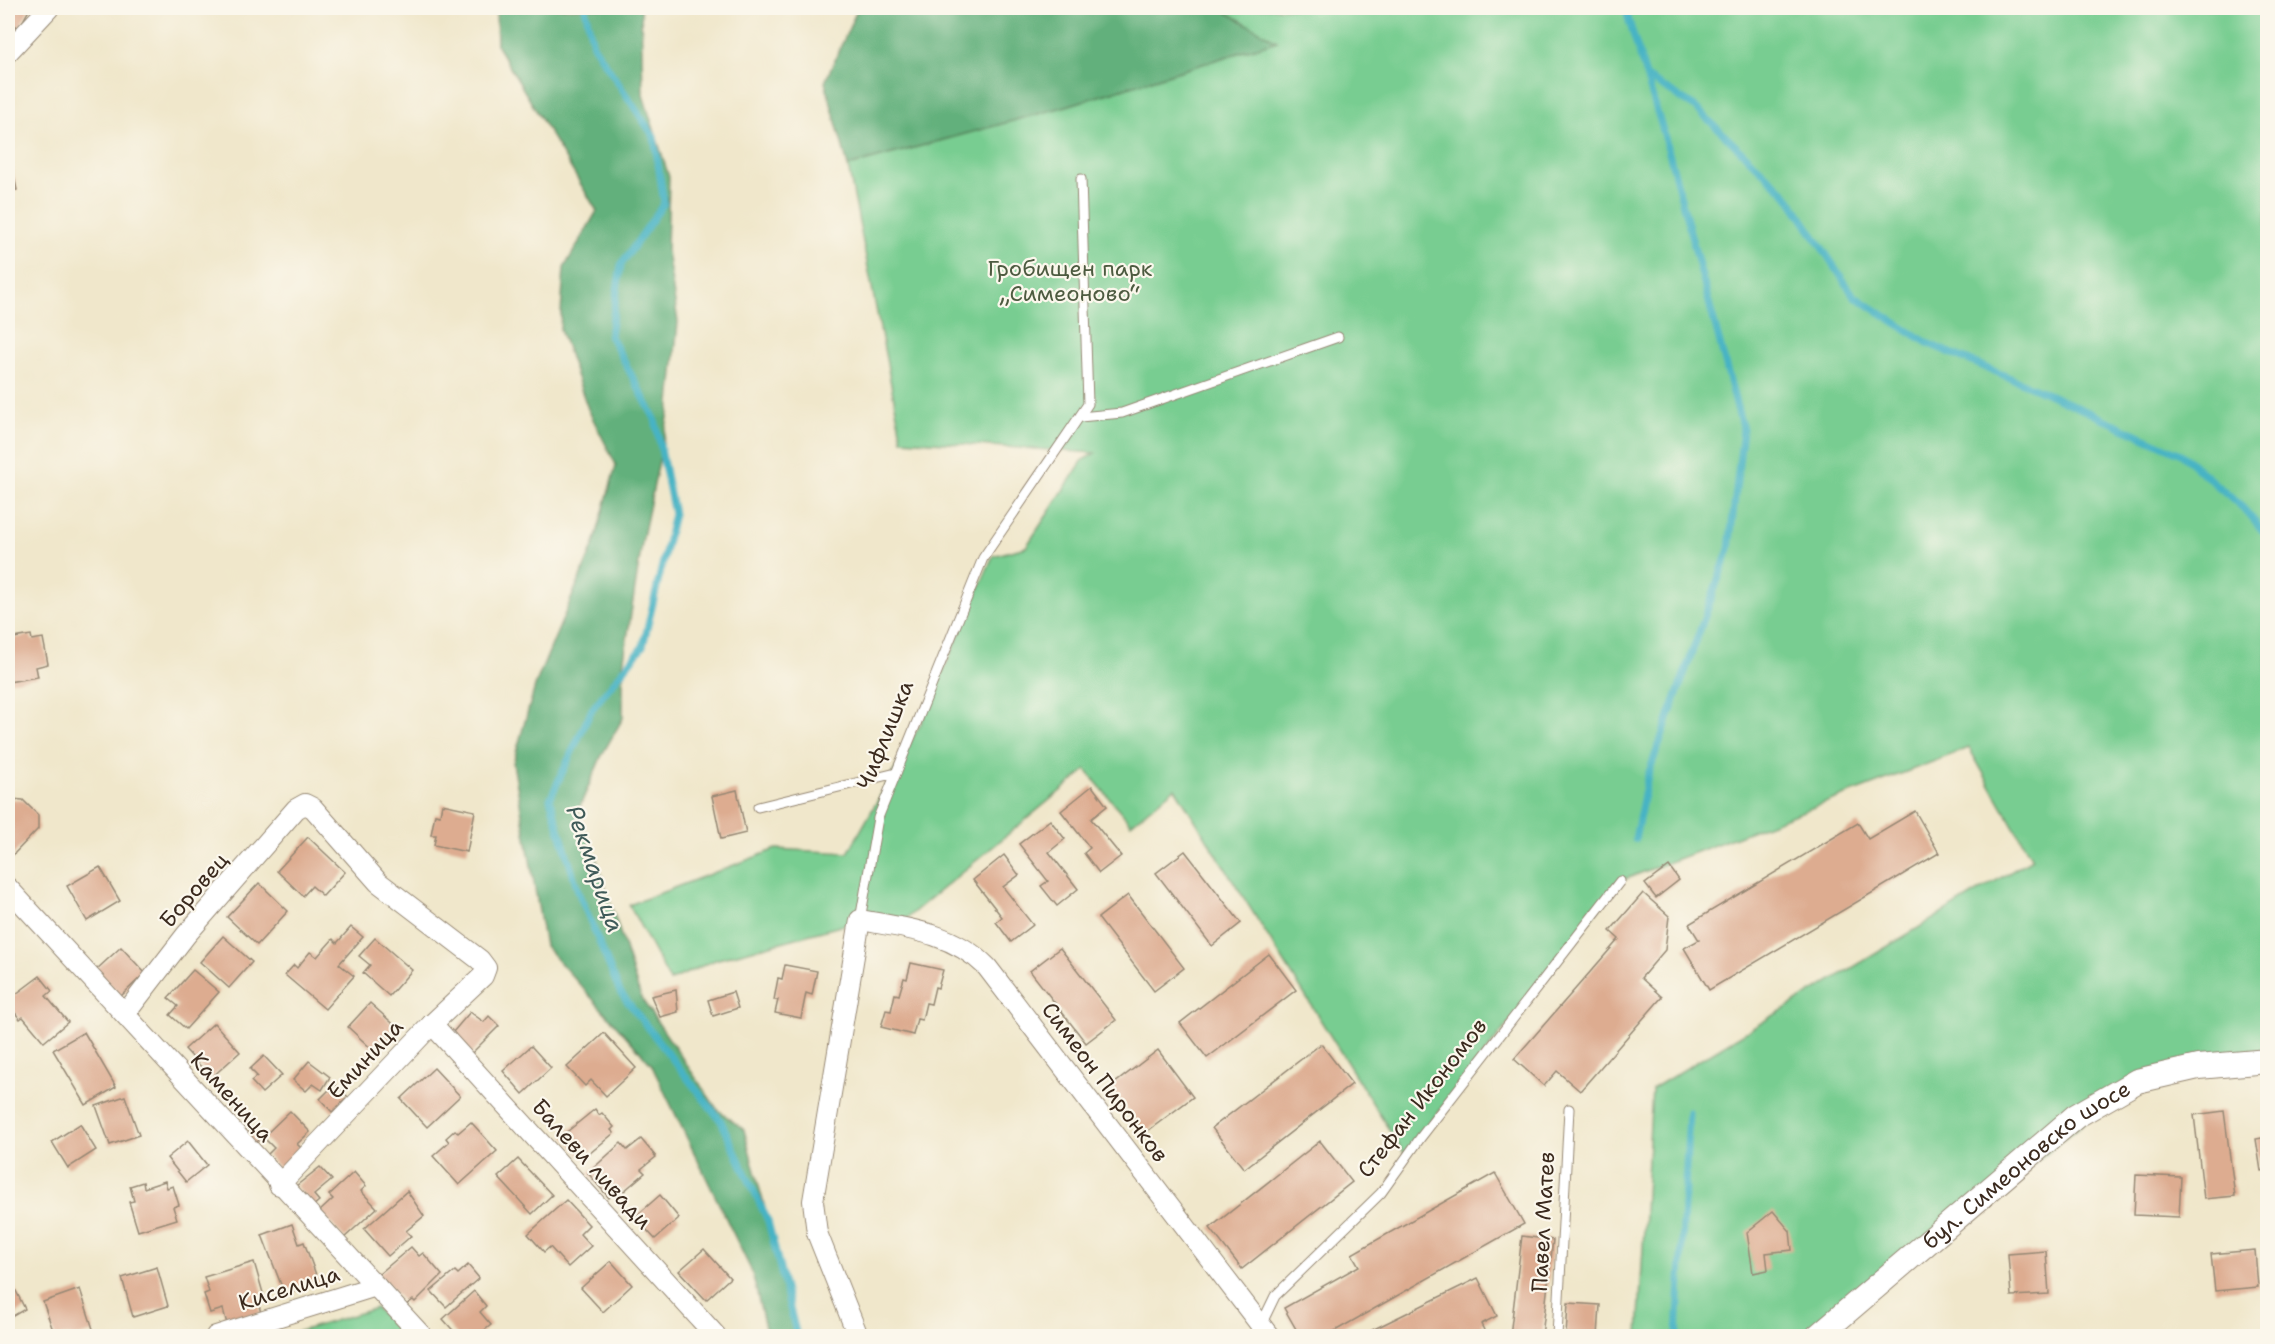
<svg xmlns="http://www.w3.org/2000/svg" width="2275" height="1344" viewBox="0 0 2275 1344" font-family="'Shantell Sans',sans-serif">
  <rect width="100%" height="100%" fill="#fbf7ec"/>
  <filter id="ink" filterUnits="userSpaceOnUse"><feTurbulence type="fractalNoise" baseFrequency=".0167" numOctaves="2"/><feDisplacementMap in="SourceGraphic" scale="12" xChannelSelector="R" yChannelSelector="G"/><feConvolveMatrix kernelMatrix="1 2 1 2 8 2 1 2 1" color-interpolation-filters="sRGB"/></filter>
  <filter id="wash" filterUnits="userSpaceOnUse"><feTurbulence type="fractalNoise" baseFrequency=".008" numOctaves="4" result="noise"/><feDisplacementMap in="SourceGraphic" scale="24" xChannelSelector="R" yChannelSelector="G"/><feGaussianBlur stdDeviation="1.35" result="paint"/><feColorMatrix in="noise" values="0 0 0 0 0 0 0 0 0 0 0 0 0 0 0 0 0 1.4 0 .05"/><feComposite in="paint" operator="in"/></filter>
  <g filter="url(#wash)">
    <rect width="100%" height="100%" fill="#f0e7cb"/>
    <!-- green -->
    <g fill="#78cd91" stroke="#5a7c58" stroke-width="1.5">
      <path d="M1219 8H2267V1061L2137 1081 1818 1336H1638L1652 1089 2032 859 1969 748 1620 881 1405 1155 1175 788 1131 824 1086 770 897 926 859 921 715 960 670 981 629 905 776 849 848 853 921 723 993 556 1026 547 1083 460 1095 453 902 440 848 166 1063 107 1276 41Z"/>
      <path d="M376 1308 403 1336H284Z"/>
    </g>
    <!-- forest -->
    <g fill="#62b07b" stroke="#4e6d4c" stroke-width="1.5">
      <path d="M496 8H641L643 95 669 177 667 251 678 322 669 413 643 537 623 665V718L602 755 577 813 597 861 641 998 717 1109 744 1130 799 1336H767L752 1272 651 1064 545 946 513 763 536 683 594 544 616 465 588 409 560 329 564 268 597 211 497 46Z"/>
      <path d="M858 8H1219L1277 41 1063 107 848 166 825 82Z"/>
    </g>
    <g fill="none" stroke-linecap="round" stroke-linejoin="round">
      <!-- stream -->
      <g stroke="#47b3c4" stroke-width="7">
        <path d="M585 8 593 45 654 137 664 203 621 265 610 335 655 419 674 514 643 646 592 709 550 799 579 894 620 992 721 1121 768 1221 797 1336"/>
        <path d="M1625 8 1664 134 1743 430 1729 549 1648 775 1635 839"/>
        <path d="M1647 77 1695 107 1787 195 1854 296 1929 344 2037 389 2181 454 2243 508 2268 537"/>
        <path d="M1677 1336 1689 1112"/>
      </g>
    </g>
    <g id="blocks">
      <!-- building -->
      <g fill="#ddac90">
        <path d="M8 8H30L19 28 8 21Z"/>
        <path d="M8 150 17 190 9 192 13 207 8 208Z"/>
        <path d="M31 635 32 640 43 638 48 664 36 667 38 677 8 682V639Z"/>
        <path d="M1092 786 1107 806 1091 819 1121 856 1099 873 1084 853 1090 848 1061 811Z"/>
        <path d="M737 790 746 833 721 839 712 796Z"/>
        <path d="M11 799 23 800 38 815V829L10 858 8 855V802Z"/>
        <path d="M442 804 475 811 467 852 434 845 436 835H431L435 814 440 815Z"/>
        <path d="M1915 811 1939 853 1709 990 1684 948 1699 940 1689 924 1858 823 1868 839Z"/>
        <path d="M1050 820 1065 839 1049 852 1078 889 1057 906 1041 886 1048 881 1019 844Z"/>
        <path d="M308 837 345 872 323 896 312 886 303 896 277 871Z"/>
        <path d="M1185 851 1241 923 1212 946 1156 873Z"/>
        <path d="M1004 855 1019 875 1003 887 1033 925 1011 942 996 922 1002 917 973 880Z"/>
        <path d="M1669 866 1679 880 1656 898 1645 884Z"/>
        <path d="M100 867 120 901 87 921 67 886Z"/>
        <path d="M259 883 288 911 257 945 227 917Z"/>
        <path d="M1643 893 1669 916 1665 950 1641 978 1662 997 1580 1091 1557 1071 1544 1086 1514 1059 1619 939 1610 931Z"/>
        <path d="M1128 895 1184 968 1154 991 1098 918Z"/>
        <path d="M351 927 363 937 339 964 354 976 325 1009 285 975 294 965 297 968 310 952 317 957 333 939 337 943Z"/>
        <path d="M223 936 252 962 229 988 200 962Z"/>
        <path d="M375 938 412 970 389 996 363 973 370 965 359 956Z"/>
        <path d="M121 947 145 973 121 996 96 970Z"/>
        <path d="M1060 948 1116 1020 1086 1043 1030 971Z"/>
        <path d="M1269 954 1296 990 1207 1058 1180 1023Z"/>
        <path d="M911 963 943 970 938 988 935 987 931 1004 926 1003 922 1020 917 1019 913 1035 881 1027 886 1010 891 1011 895 994 899 995 904 978 907 979Z"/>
        <path d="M785 965 817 971 812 995 806 993 801 1018 775 1013 778 1000H774L778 978 782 979Z"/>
        <path d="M193 970 219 992 186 1029 170 1015 178 1006 168 998Z"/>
        <path d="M40 976 52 991 46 996 68 1022 44 1042 23 1017 20 1019 8 1004V1000Z"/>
        <path d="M676 990 678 1012 660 1017 651 996Z"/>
        <path d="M733 992 738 1008 713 1016 708 1000Z"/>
        <path d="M370 1003 400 1030 377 1054 348 1027Z"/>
        <path d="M470 1012 484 1022 489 1016 499 1026 471 1054 453 1032Z"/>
        <path d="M214 1023 240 1052 211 1078 185 1049Z"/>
        <path d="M84 1032 116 1087 86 1105 53 1050Z"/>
        <path d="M604 1033 636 1068 606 1096 591 1080 585 1086 567 1067Z"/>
        <path d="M1321 1044 1352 1084 1244 1169 1212 1128Z"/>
        <path d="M531 1046 551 1068 523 1094 503 1071Z"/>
        <path d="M1158 1050 1193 1097 1145 1133 1110 1087Z"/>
        <path d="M264 1056 282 1075 262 1093 251 1081 257 1076 250 1069Z"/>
        <path d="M309 1061 330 1077 322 1090 313 1084 306 1091 293 1080Z"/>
        <path d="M434 1068 460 1096 427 1127 401 1099Z"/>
        <path d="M335 1084 348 1097 332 1112 320 1099Z"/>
        <path d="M125 1096 139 1135 110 1145 96 1106Z"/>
        <path d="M595 1109 599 1115 602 1113 614 1127 611 1130 614 1133 583 1159 563 1135Z"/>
        <path d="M290 1111 310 1132 297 1144 303 1150 282 1171 267 1155 274 1148 263 1137Z"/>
        <path d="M2224 1111 2235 1196 2204 1199 2194 1115Z"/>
        <path d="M471 1122 497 1151 459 1185 433 1156 449 1142 446 1138 455 1130 458 1133Z"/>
        <path d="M80 1124 96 1150 68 1168 52 1142Z"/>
        <path d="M253 1128 262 1137 253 1146 244 1136Z"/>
        <path d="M2268 1137V1170L2261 1171 2256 1139Z"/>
        <path d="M641 1139 656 1157 641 1169 645 1173 624 1191 621 1188 609 1198 588 1173 621 1143 627 1150Z"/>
        <path d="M188 1141 207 1165 186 1182 167 1158Z"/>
        <path d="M1320 1141 1352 1182 1242 1269 1210 1228Z"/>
        <path d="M518 1159 552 1195 532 1214 498 1177Z"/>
        <path d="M320 1167 332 1180 314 1195 319 1201 313 1206 296 1186Z"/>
        <path d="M354 1172 366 1186 361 1191 377 1208 344 1238 320 1211 333 1199 329 1195Z"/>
        <path d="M1495 1173 1524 1224 1326 1336H1300L1284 1308 1359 1266 1352 1254Z"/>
        <path d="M2136 1175 2181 1177 2179 1217 2134 1215Z"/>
        <path d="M165 1181 167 1188 173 1186 179 1205 173 1207 177 1219 138 1231 129 1202 134 1201 130 1186 143 1182 144 1188Z"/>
        <path d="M407 1191 424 1216 406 1231 411 1236 388 1256 364 1229Z"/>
        <path d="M660 1195 679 1218 655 1239 635 1217Z"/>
        <path d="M566 1200 589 1225 580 1234 591 1246 568 1267 550 1247 544 1252 528 1234Z"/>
        <path d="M1773 1211 1790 1231 1792 1250 1766 1253 1768 1270 1753 1273 1747 1232Z"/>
        <path d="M292 1224 299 1244 304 1242 319 1283 285 1295 262 1235Z"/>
        <path d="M1522 1236 1553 1240 1542 1336H1510Z"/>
        <path d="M411 1247 419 1256 423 1253 442 1275 415 1302 413 1300 406 1305 379 1274Z"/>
        <path d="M704 1249 730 1278 706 1300 679 1271Z"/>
        <path d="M2255 1250 2258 1287 2215 1291 2211 1254Z"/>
        <path d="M2046 1251 2049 1294 2011 1296 2008 1254Z"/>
        <path d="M611 1261 632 1285 603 1312 581 1288Z"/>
        <path d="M254 1262 265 1300 258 1302 261 1313 227 1324 223 1309 210 1313 204 1294 209 1292 204 1277Z"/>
        <path d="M468 1265 479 1278 446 1307 431 1291 455 1271 458 1274Z"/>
        <path d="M157 1267 168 1306 133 1317 122 1278Z"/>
        <path d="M8 1275 25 1309 8 1319Z"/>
        <path d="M1478 1278 1497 1316 1481 1324 1487 1336H1360Z"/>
        <path d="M80 1289 94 1332 80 1336H55L43 1302Z"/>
        <path d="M474 1291 486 1306 480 1312 491 1325 477 1336H458L443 1319Z"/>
        <path d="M1568 1303 1600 1305 1598 1336H1566Z"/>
      </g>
    </g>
  </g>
  <g filter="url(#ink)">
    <use href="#blocks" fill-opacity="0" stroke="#968874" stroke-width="1.5"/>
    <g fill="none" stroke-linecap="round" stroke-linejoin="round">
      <defs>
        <g id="service">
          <path d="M1080 417 1122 413 1338 337"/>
          <path d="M758 807 896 773"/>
          <path d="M860 920 878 818 983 558 1088 404 1081 179"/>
          <path d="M1261 1325 1275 1296 1381 1193 1421 1137 1620 881"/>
          <path d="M1557 1336 1569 1109"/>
        </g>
        <g id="minor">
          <path d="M8 52 49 8"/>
          <path d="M8 888 422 1336"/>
          <path d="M125 1014 186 935 296 809 305 804 313 808 378 882 480 960 486 968 483 976 432 1024 279 1185"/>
          <path d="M432 1024 716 1336"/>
          <path d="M216 1336 376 1286"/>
          <path d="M858 1336 817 1233 813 1201 860 920C906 928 952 932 987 967L1269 1336"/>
        </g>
        <g id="tertiary">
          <path id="s1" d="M1818 1336 2076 1116 2137 1081 2198 1067 2268 1061"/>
        </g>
      </defs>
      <!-- service casing -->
      <use href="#service" stroke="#968874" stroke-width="11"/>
      <!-- minor casing -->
      <use href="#minor" stroke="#968874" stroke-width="22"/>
      <!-- tertiary casing -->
      <use href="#tertiary" stroke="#968874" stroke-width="26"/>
      <!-- service -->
      <use href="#service" stroke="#fff" stroke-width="9"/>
      <!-- minor -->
      <use href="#minor" stroke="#fff" stroke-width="20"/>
      <!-- tertiary -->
      <use href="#tertiary" stroke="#fff" stroke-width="24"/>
    </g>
  </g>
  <g text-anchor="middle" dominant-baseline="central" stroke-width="4.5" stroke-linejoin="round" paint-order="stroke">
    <!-- park labels -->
    <g font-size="22" fill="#4d5b40" stroke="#fbf7ec">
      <text x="1070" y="268">Гробищен парк<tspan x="1070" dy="25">„Симеоново“</tspan></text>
    </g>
    <!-- street labels -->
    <g font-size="22" fill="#3b2a1e" stroke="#fbf7ec">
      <text transform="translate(885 735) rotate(-68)">Чифлишка</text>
      <text transform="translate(194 890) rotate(-49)">Боровец</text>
      <text transform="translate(365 1059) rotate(-47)">Еминица</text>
      <text transform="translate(1105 1082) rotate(53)">Симеон Пиронков</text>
      <text transform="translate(232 1097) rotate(48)">Каменица</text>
      <text transform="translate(1422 1098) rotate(-52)">Стефан Икономов</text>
      <text transform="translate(592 1164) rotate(48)">Балеви ливади</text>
      <text stroke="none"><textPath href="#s1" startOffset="270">бул. Симеоновско шосе</textPath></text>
      <text transform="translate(1543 1222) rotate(-87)">Павел Матев</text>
      <text transform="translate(289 1288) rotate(-17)">Киселица</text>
    </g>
    <!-- water labels -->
    <g font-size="24" font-style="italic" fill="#3f5a58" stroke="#fbf7ec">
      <text transform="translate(595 869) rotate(71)">Рекмарица</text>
    </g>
  </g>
  <!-- margin -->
  <rect width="2275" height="1344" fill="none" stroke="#fbf7ec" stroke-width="30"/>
</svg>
